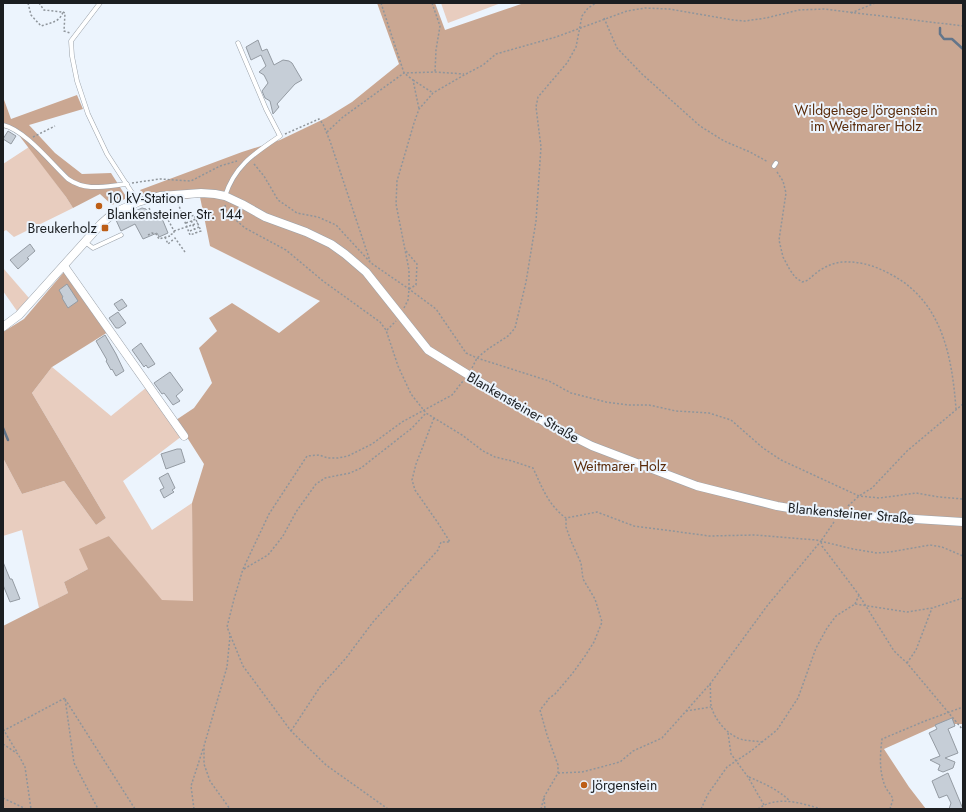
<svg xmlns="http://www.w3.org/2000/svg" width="966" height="812" viewBox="0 0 966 812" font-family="Jost,sans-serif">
  <rect width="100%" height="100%" fill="#ecf4fd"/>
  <!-- green -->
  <g fill="#e8cdbf">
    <path d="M441 3H501L448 23Z"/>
    <path d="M29 147 66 197 73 208 14 237 6 230 3 232V164Z"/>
    <path d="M3 268 29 298 17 311 3 291Z"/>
    <path d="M52 367 111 416 147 387 182 436 123 481 152 530 192 503 194 601H162L109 536 88 569 64 582 68 593 39 608 22 530 3 536V458L22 494 64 481 96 525 106 518 32 393Z"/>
  </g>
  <!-- forest -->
  <g fill="#caa792">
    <path d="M377 3H435L445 30 524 3H963V724H953L951 719 884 749 909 787 926 809H3V626L68 593 64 582 88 569 79 549 109 536 162 600 193 601 192 503 204 464 176 420 194 408 212 383 199 348 217 331 209 318 232 303 279 333 320 301 210 246 200 197 175 200 152 204 140 190 242 152 280 140 326 118 352 102 399 64Z"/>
    <path d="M77 95 83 109 29 125 55 153 82 174 111 173 127 198 112 205 100 194 73 208 66 197 18 134 11 129 3 128V97L11 119Z"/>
    <path d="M64 272 108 332 52 367 32 393 106 518 96 525 64 481 22 494 3 458V332L24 319Z"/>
  </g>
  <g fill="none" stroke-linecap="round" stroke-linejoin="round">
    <!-- stream -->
    <g stroke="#63758a" stroke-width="2.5">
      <path d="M940 28V34L944 39H952L963 49"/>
      <path d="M3 428 8 440"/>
    </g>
  </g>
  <!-- building -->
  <g fill="#c6ced7" stroke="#949ba3">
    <path d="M258 40 262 51 267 49 274 65 283 60 289 61 292 63 302 80 295 84 277 104 279 107 273 114 270 101 265 98 262 91 268 83 264 75 259 72 266 66 261 55 251 60 246 47Z"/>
    <path d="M8 131 16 136 11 144 3 139Z"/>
    <path d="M142 208 146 209 151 220 161 216 168 233 159 237 157 233 143 239 135 224 121 231 116 220Z"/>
    <path d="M30 244 35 251 27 258 29 259 18 269 10 260Z"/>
    <path d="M67 284 78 301 68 308 62 298 63 297 59 290Z"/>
    <path d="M122 299 127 306 119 311 114 304Z"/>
    <path d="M118 312 126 323 119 328H116L109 318Z"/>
    <path d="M105 335 116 354 124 371 116 376 112 369 111 370 106 361 107 360 96 341Z"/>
    <path d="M141 343 155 364 148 368 146 365 144 367 132 350Z"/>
    <path d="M170 372 183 390 176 396 180 401 173 405 164 393 162 394 154 383Z"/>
    <path d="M177 449H181L185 462 166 469 161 454Z"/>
    <path d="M168 473 175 488 172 490 174 492 164 498 160 490 164 488 159 478Z"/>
    <path d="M3 562 10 579H12L20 599 10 602 3 585Z"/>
    <path d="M952 718 955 726 948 729 958 753 945 758 955 762 953 768 943 772 938 770 940 765 930 760 940 756 929 733 937 729 935 725Z"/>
    <path d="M948 773 963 809H949L951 803 947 795 939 798 932 781Z"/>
  </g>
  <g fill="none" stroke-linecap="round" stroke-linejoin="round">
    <defs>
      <g id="service">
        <path d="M100 3 71 41 72 56 77 81 88 114 107 154 138 202"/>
        <path d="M3 125C25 130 51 163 68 179 87 192 105 186 127 184"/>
        <path d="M774 166 776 163"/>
        <path d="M225 196C235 165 255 153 280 136L266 109 238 43"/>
        <path d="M85 242 93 248 121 235"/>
      </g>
      <g id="minor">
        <path d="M64 266 184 436"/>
        <path d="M3 327 19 315 101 224 109 217 118 211 138 202 160 196 201 193 215 194 225 196 242 204 265 217 306 232 331 244 345 254 366 272 428 350 548 424 592 446 697 486 777 506 819 513 963 522"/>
      </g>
    </defs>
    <!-- service casing -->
    <use href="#service" stroke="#9ba2aa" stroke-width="5"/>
    <!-- minor casing -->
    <use href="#minor" stroke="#9ba2aa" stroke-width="9"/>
    <!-- path -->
    <g stroke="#8f959b" stroke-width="1.5" stroke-dasharray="2 2" stroke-linecap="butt">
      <path d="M28 3 31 15 41 26C50 23 60 22 63 12"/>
      <path d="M39 3 44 10 62 12"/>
      <path d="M381 3 404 73 413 80 419 109"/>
      <path d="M432 3 440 26 436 50 435 72"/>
      <path d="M63 12 65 13 64 31 70 33"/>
      <path d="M851 13 875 3"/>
      <path d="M604 18 617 48 642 74 700 126 724 141 750 152 768 162"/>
      <path d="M413 80 433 93"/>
      <path d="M327 132 343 117 404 73 435 72 464 74"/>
      <path d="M285 134 319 119 323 124 330 141 370 261"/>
      <path d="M33 137 55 126"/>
      <path d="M254 164 264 176 278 200 297 213 318 217 336 225 371 263 409 289 436 309 466 353 477 358 549 381 571 393 606 402 629 405H649L676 411 709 413 731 420 763 448 781 460 859 496 880 498 916 493 939 497 963 499"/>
      <path d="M777 172 783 181 786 193 779 240 783 257 790 270 795 277 802 282C808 281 810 278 815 274 822 268 832 263 842 262 860 261 876 266 892 275 942 302 952 356 956 409"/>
      <path d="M132 183 160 179 191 181 220 166 237 161"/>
      <path d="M178 203C182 214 186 225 190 235L201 231 194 215 184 219"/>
      <path d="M225 205 226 210 229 214 245 228 286 250 323 281 380 322 386 330 398 366 411 394 426 413 462 435 483 451 495 457 512 461 533 468C542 487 548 505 566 518L597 512 634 526 695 534 709 536 755 535 816 540 853 549 877 553 890 552 930 545 942 547 963 556"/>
      <path d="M149 208 155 219"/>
      <path d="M150 217 164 212 174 231V233L170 235"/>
      <path d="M190 217 196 233"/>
      <path d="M186 223 196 219"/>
      <path d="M174 231 198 223"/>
      <path d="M190 231 199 227"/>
      <path d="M148 235 152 233 156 234 159 239 170 236"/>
      <path d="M165 237 168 244 175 238 185 252"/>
      <path d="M409 289V270L396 204 397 181 414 123 419 109 433 93 466 74 483 65 496 54 556 37 627 11 645 8 669 9 733 20 745 21 766 18 799 10 824 9 963 26"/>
      <path d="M404 308 408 300 409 289 416 285 417 264 406 251"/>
      <path d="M387 330 396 321"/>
      <path d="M472 368 477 358 488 349 508 336 515 328 526 282 536 221 541 147 536 107 538 97 567 63 576 47 582 16 588 8 596 3"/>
      <path d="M848 506 859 496 872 488 907 451 963 404"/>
      <path d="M834 522 821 541 822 546 859 595 894 651 907 663 963 730"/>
      <path d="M244 569 268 555 283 536 296 512 316 484 325 478 350 473 361 468 412 428 426 413"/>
      <path d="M855 604 859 595"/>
      <path d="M230 636 227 667 204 746V764L210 781 230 809"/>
      <path d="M907 663 916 650 932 608"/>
      <path d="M710 684C711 691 710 698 711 705 714 720 729 737 744 740 750 741 756 741 762 742"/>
      <path d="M65 699 135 809"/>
      <path d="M686 711 711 707"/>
      <path d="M3 729 17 752"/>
      <path d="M3 731 65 698 74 763 98 809"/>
      <path d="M291 731 320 687 346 658 373 622 438 550 441 542H450L438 523 415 490 412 480 416 464 434 418"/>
      <path d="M728 733 731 754 748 777 764 805"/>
      <path d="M3 744 18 754 25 767 31 809"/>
      <path d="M558 773 582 772 620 762 633 751 662 738 710 684 767 606 821 541"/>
      <path d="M749 777C765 784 777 789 790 801"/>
      <path d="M3 798 26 809"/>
      <path d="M544 798 545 809"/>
      <path d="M194 809 191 786 203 749"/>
      <path d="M388 809 326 765 291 731 243 666 227 627 234 599 243 569 269 514 307 456 319 455 328 458H338L348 456 372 444 402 422 452 395 463 381"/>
      <path d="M541 809 544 797 558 773V765L547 735 540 710 548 700V699L555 694 572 674 585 656 594 642 602 622 595 599 583 579 581 563 571 541 566 527V518"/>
      <path d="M701 809 708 794 727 767 751 751 777 730 798 698 816 648 827 628 836 616 855 604 907 612 932 608 963 598"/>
      <path d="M758 809C777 795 801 803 821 809"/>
      <path d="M890 809 893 799C891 794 887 791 885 786 879 771 880 755 882 739L925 721 963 707"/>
    </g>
    <!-- service -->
    <use href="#service" stroke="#fff" stroke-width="4"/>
    <!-- minor -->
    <use href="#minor" stroke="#fff" stroke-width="8"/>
  </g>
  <!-- markers -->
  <g fill="#bd5e16" stroke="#ecf4fd" stroke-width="1.5">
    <circle cx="99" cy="206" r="4"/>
    <rect x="101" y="224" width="8" height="8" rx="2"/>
    <circle cx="584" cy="785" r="4"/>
  </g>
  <g text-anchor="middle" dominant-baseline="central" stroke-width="4" stroke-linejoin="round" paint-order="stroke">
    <!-- park labels -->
    <g font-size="14" fill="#592a09" stroke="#ecf4fd">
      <text x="866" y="110">Wildgehege Jörgenstein<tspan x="866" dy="16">im Weitmarer Holz</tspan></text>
      <text x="620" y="466">Weitmarer Holz</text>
    </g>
    <!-- poi labels -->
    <g font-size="14" fill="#1b1e21" stroke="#ecf4fd" text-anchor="start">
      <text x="107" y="198">10 kV-Station<tspan x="107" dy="16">Blankensteiner Str. 144</tspan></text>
      <text x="97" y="228" text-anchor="end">Breukerholz</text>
      <text x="592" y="785">Jörgenstein</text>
    </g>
    <!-- street labels -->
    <g font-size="14" fill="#1b1e21" stroke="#ecf4fd">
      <text transform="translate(523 407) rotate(30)">Blankensteiner Straße</text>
      <text transform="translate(851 513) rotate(5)">Blankensteiner Straße</text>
    </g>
  </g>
  <!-- border -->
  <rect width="966" height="812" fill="none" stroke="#1b1e21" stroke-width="8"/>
</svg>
